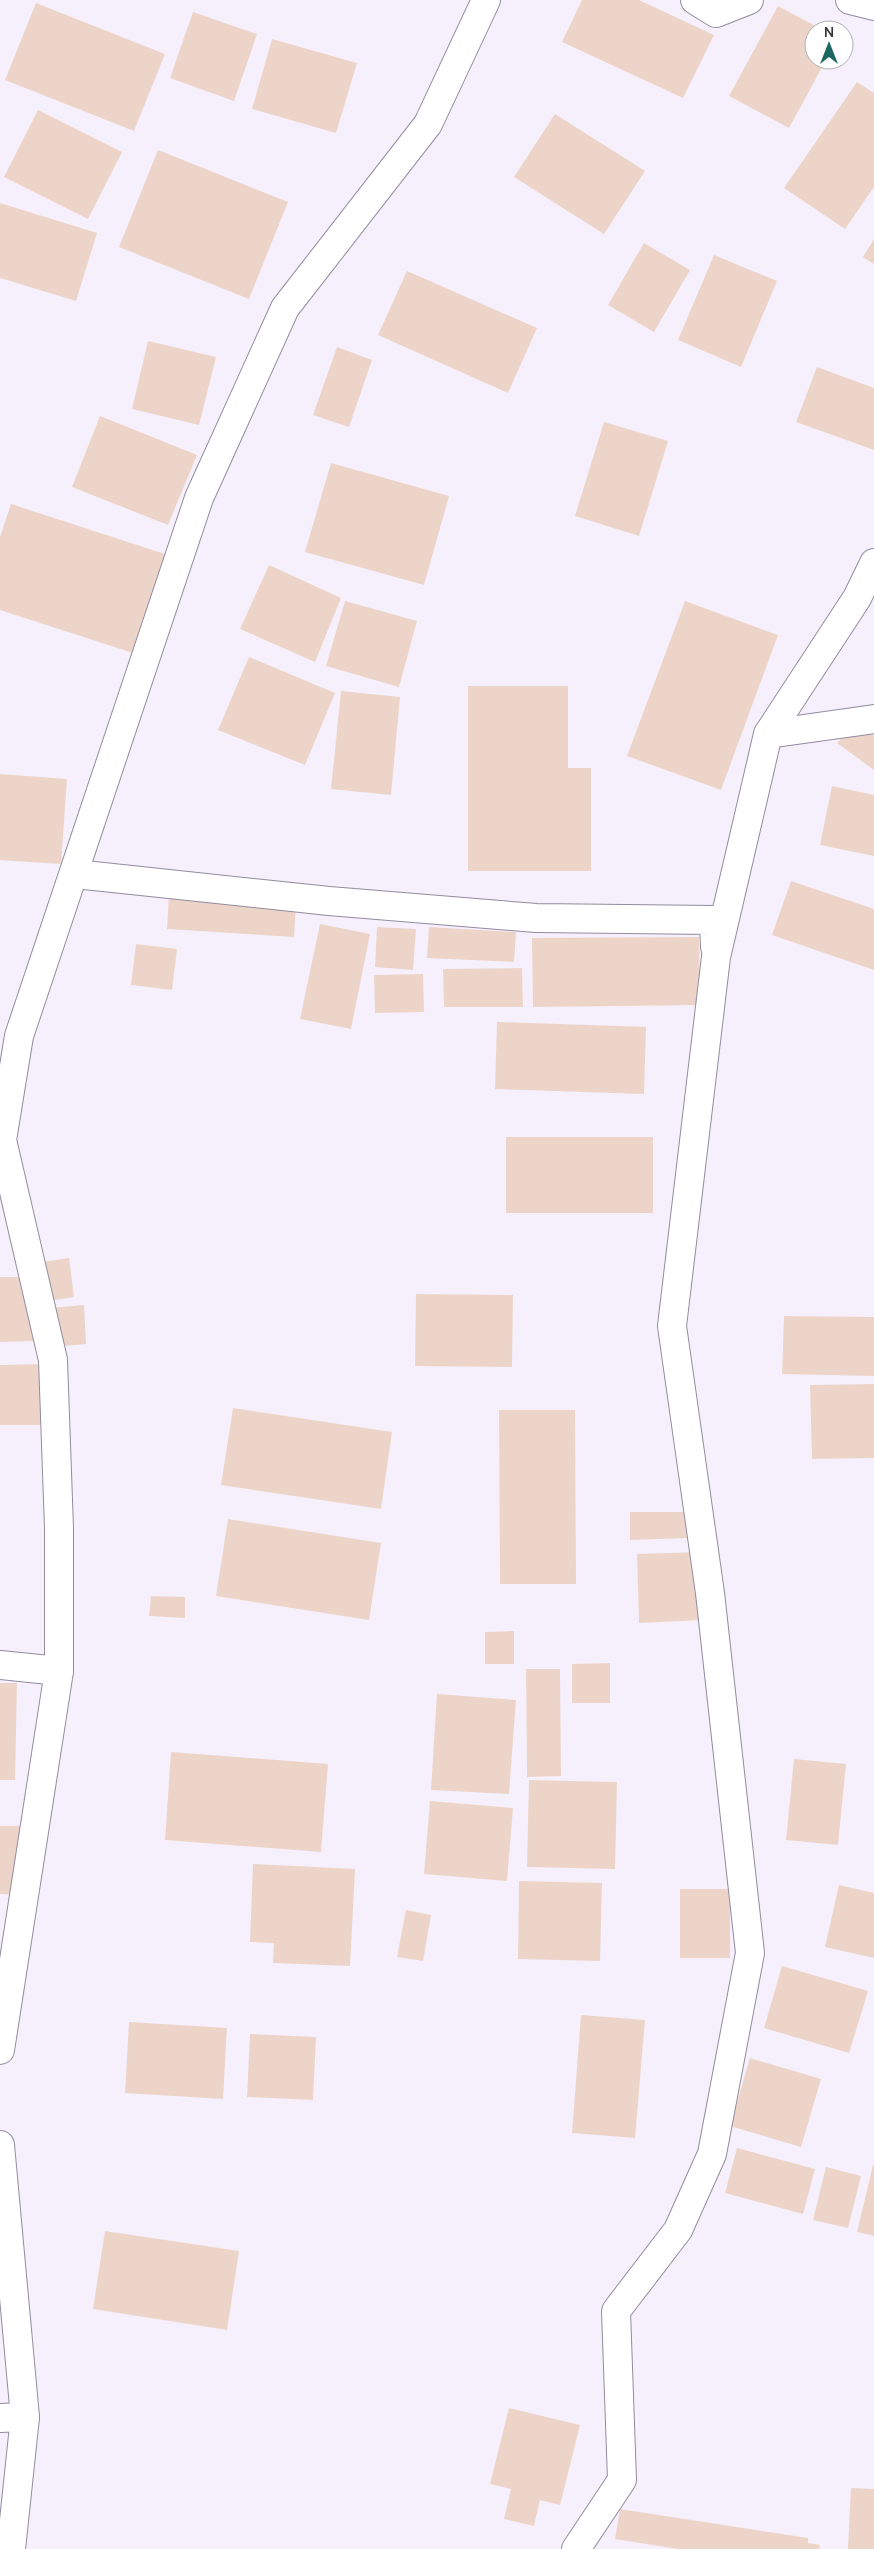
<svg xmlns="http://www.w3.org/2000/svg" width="874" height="2549" viewBox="0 0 874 2549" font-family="Manrope,sans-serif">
  <rect width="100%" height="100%" fill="#f6f0fd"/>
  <!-- building -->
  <g fill="#ecd5c8">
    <path d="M582 0H639L714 35 683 98 562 42Z"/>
    <path d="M36 3 165 54 134 131 5 80Z"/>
    <path d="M778 6 823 30H814V60H826L789 128 729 96Z"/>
    <path d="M193 12 257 34 234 101 170 78Z"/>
    <path d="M272 39 357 63 336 133 252 109Z"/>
    <path d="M857 82 874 93V187L845 229 784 188Z"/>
    <path d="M38 110 122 152 88 219 4 177Z"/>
    <path d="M555 114 645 171 604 234 514 177Z"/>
    <path d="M158 150 288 202 249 299 119 247Z"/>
    <path d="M0 203 97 233 76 301 0 278Z"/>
    <path d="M874 239V264L863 257Z"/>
    <path d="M644 243 690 270 654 332 608 305Z"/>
    <path d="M714 255 777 281 741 367 678 340Z"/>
    <path d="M407 271 537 328 508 393 378 335Z"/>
    <path d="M148 341 216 357 199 425 132 409Z"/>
    <path d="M337 347 372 360 349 427 313 415Z"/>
    <path d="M817 367 874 388V450L796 422Z"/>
    <path d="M100 416 197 455 168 525 72 487Z"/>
    <path d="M604 422 668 441 639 536 575 516Z"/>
    <path d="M331 463 449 496 424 585 305 552Z"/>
    <path d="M11 504 168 555 136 654 0 610V537Z"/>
    <path d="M269 565 341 598 315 662 240 629Z"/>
    <path d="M345 601 417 621 399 687 326 666Z"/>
    <path d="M685 601 778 635 721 790 627 756Z"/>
    <path d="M249 657 335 693 305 765 218 730Z"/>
    <path d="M468 686H568V768H591V871H468Z"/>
    <path d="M341 691 400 697 391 795 331 789Z"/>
    <path d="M851 728 874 735V770L837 743Z"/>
    <path d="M0 774 67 779 61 864 0 860Z"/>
    <path d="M832 786 874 795V856L820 845Z"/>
    <path d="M791 881 874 909V970L772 935Z"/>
    <path d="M169 893 296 901 294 937 167 929Z"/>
    <path d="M320 924 370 934 351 1029 300 1019Z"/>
    <path d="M377 927 416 929 413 970 375 967Z"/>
    <path d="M429 927 516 932 514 962 427 958Z"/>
    <path d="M699 937 700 1005 533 1007 532 938Z"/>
    <path d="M136 944 177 949 172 990 131 985Z"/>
    <path d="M522 968 523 1007H444L443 969Z"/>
    <path d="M423 974 424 1012 375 1013 374 975Z"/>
    <path d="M497 1022 646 1027 644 1094 495 1089Z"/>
    <rect x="506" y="1137" width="147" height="76"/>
    <path d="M69 1258 74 1297 42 1302 36 1263Z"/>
    <path d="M0 1277H32L33 1341 0 1342Z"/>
    <path d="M416 1294 513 1295 512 1367 415 1366Z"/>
    <path d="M84 1305 86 1344 53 1347 50 1308Z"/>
    <path d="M784 1316 874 1317V1376L782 1374Z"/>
    <path d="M43 1364 44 1425H0V1365Z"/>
    <path d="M874 1384V1458L812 1459 810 1385Z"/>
    <path d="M233 1408 392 1432 381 1509 221 1485Z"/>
    <path d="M499 1410H575L576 1584H500Z"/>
    <path d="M630 1512H688L689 1538 630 1540Z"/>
    <path d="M228 1519 381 1543 369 1620 216 1596Z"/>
    <path d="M702 1552 703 1620 639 1623 637 1554Z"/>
    <path d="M151 1596 185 1597V1618L149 1616Z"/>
    <path d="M514 1631V1664H485V1632Z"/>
    <path d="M610 1663V1703H572V1664Z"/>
    <path d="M526 1669H560L561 1776 527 1777Z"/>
    <path d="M0 1683H17L15 1780H0Z"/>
    <path d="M437 1694 516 1700 509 1794 431 1790Z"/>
    <path d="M171 1752 328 1764 321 1852 165 1840Z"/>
    <path d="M794 1759 846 1764 838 1845 786 1840Z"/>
    <path d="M529 1780 617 1782 615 1869 527 1867Z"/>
    <path d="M430 1801 513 1808 507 1881 424 1874Z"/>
    <path d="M0 1826H21V1895L0 1894Z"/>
    <path d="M253 1864 355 1869 350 1966 273 1963 274 1943 250 1942Z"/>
    <path d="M519 1881 602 1883 600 1961 518 1959Z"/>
    <path d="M839 1885 874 1893V1958L825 1947Z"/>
    <rect x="680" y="1889" width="50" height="69"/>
    <path d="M406 1910 431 1915 423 1961 397 1957Z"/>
    <path d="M782 1966 868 1991 849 2053 764 2028Z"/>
    <path d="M581 2015 645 2020 635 2138 572 2133Z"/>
    <path d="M129 2022 227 2028 223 2099 125 2093Z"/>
    <path d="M250 2034 316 2037 313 2100 247 2097Z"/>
    <path d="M750 2058 821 2079 801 2147 730 2126Z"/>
    <path d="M737 2148 815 2169 803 2214 725 2193Z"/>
    <path d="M873 2165H874V2236L857 2232Z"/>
    <path d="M826 2167 861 2176 848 2228 813 2220Z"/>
    <path d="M105 2231 239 2251 227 2330 93 2309Z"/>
    <path d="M509 2408 580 2425 560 2505 540 2500 534 2526 504 2519 511 2489 490 2484Z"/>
    <path d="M851 2488 874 2489V2549H848Z"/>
    <path d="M620 2509 808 2538V2543L820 2545 819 2549H678L615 2539Z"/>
  </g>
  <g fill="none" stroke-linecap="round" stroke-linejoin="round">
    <defs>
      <g id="minor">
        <path d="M695 0 716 13 749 0"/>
        <path d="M850 0 874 6"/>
        <path d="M768 734 874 719"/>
        <path d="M75 874 329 901 536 918 714 920 715 947"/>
        <path d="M0 1665 59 1671"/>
        <path d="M0 2050 59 1671V1528L53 1360 2 1140 19 1036 199 498 285 308 428 124 486 0"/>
        <path d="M0 2145 25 2417 11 2549"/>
        <path d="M0 2418 25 2417"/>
        <path d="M576 2549 622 2480 616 2311 678 2230 712 2154 750 1953 710 1593 672 1326 716 957 768 734 857 598 874 563"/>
      </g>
    </defs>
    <!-- minor casing -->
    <use href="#minor" stroke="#938b9f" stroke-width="30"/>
    <!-- minor -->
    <use href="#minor" stroke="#fff" stroke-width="28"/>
  </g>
  <!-- north arrow -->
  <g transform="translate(829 45)"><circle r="24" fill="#ffffff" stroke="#b0afb2"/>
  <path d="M0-4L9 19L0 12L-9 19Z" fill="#1b6762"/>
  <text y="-8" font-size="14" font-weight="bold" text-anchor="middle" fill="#3a363f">N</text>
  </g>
</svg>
